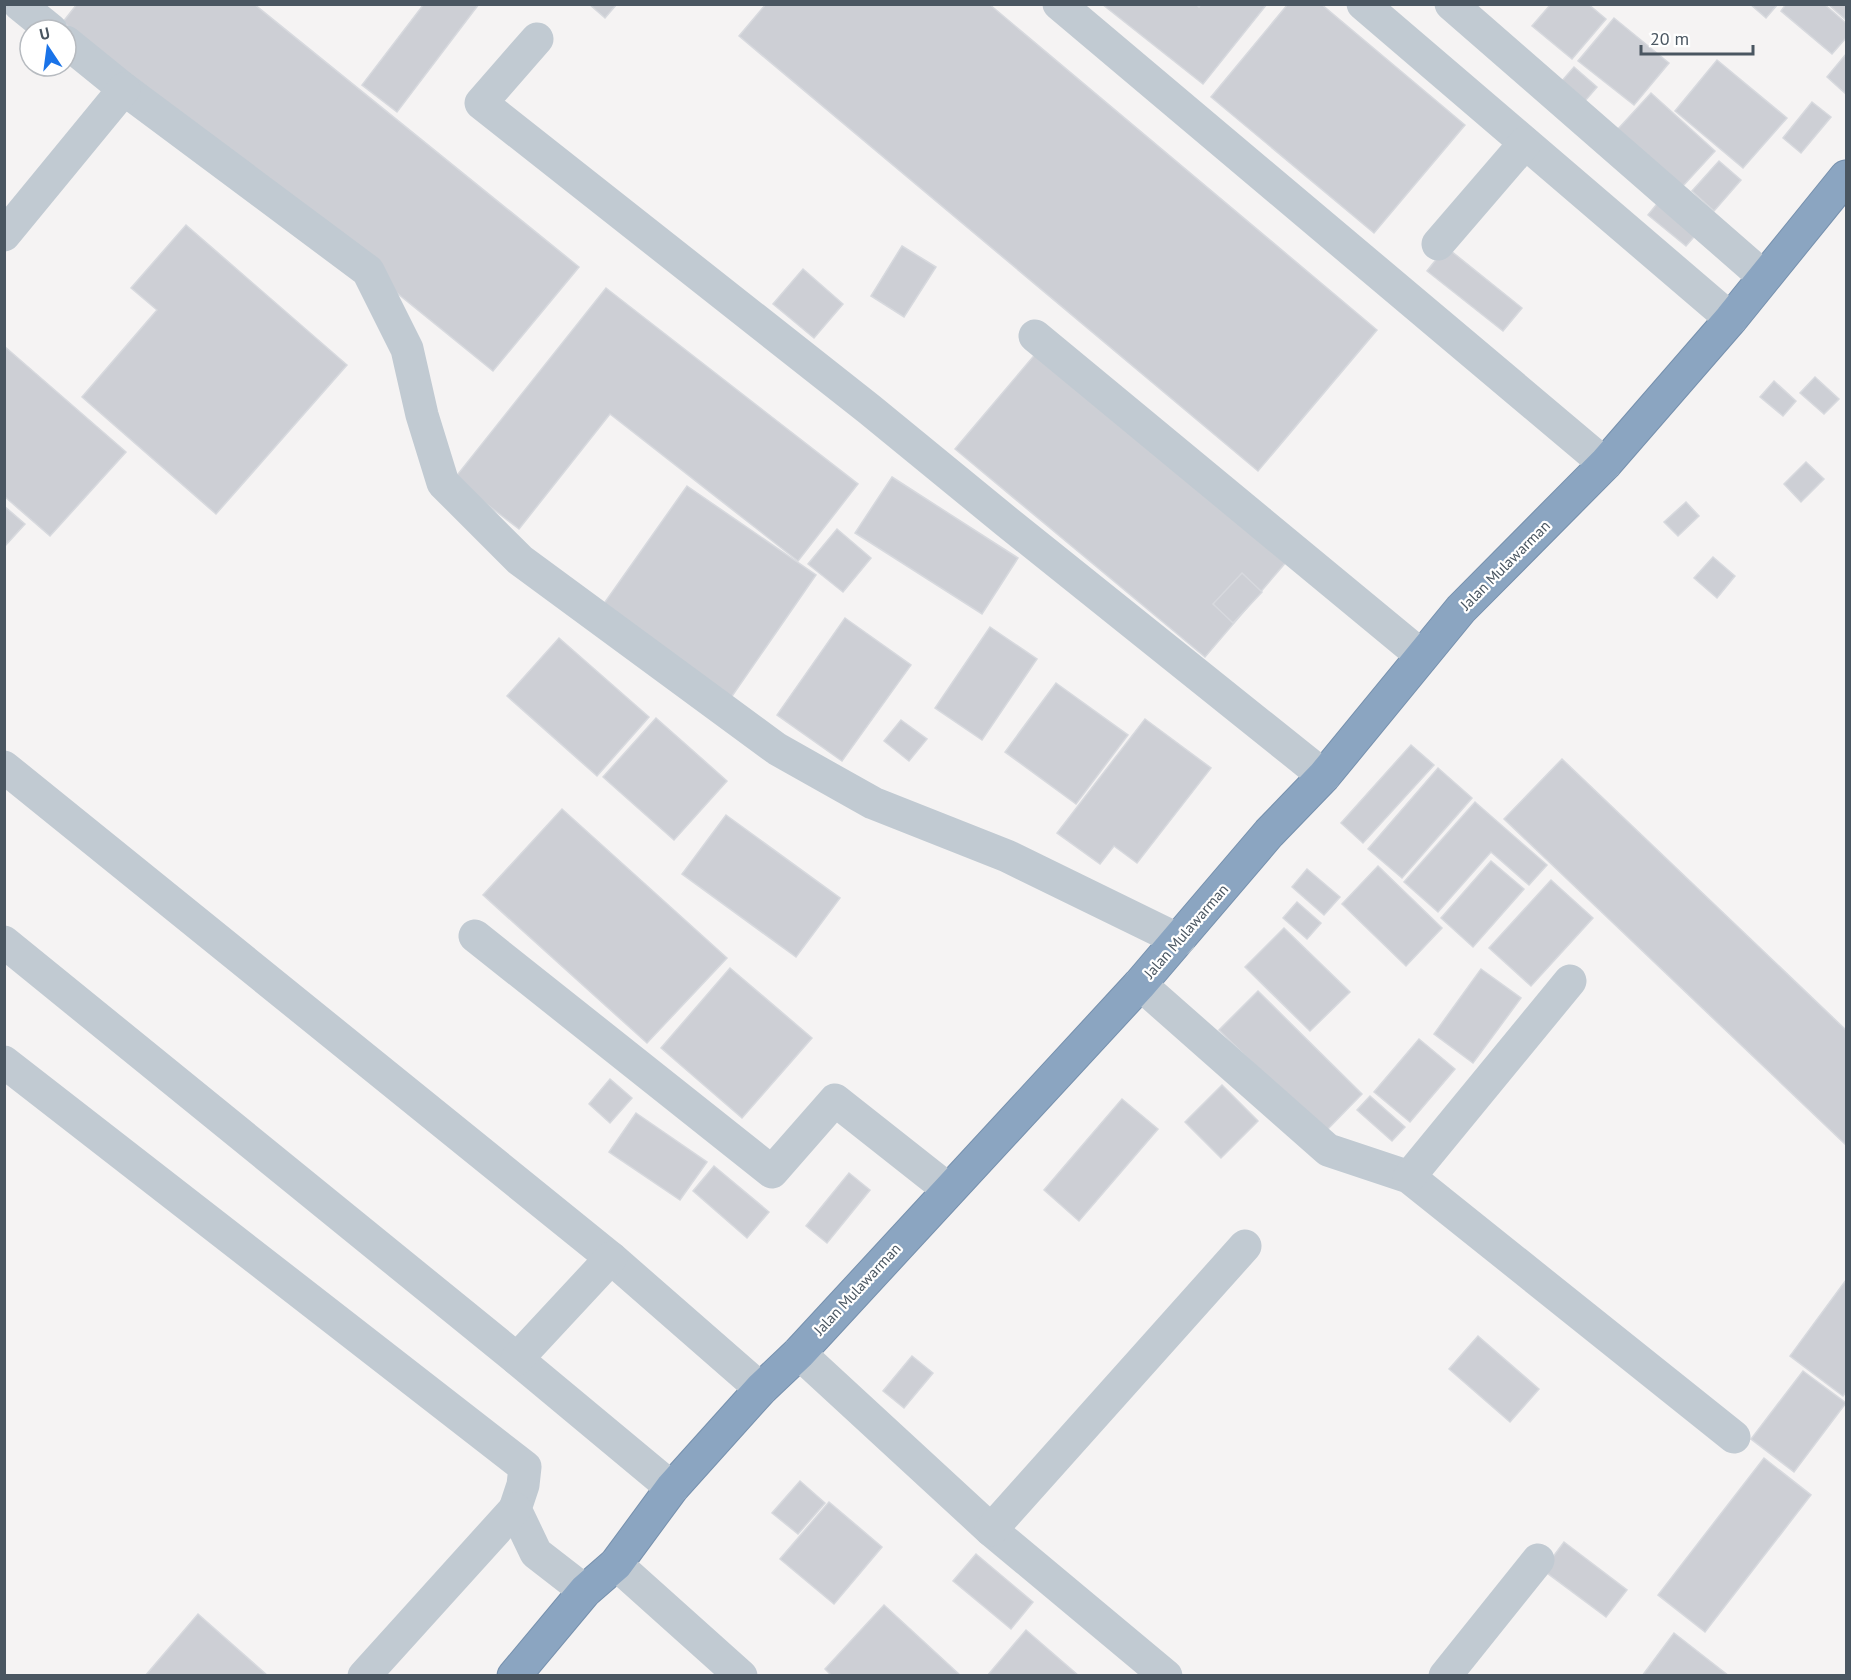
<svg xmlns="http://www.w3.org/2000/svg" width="1851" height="1680" viewBox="0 0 1851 1680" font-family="'PT Sans',sans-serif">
  <rect width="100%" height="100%" fill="#f5f3f3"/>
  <!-- building -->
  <g fill="#cdcfd5" stroke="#d7d9de" stroke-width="1.5">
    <path d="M77 4H254L579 267 493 371 63 22Z"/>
    <path d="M424 4H479L397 112 362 85Z"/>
    <path d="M589 4H617L605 18Z"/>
    <path d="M766 4H989L1377 330 1258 471 739 36Z"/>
    <path d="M1102 4H1196L1199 7 1201 4H1267L1203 84Z"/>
    <path d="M1288 4H1321L1465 125 1374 233 1211 97Z"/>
    <path d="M1551 4H1588L1606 19 1572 59 1532 26Z"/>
    <path d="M1750 4H1778L1766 18Z"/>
    <path d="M1786 4H1824L1846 23V38L1832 54 1781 11Z"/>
    <path d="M1828 4H1846V20Z"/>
    <path d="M1614 18 1669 63 1634 105 1578 61Z"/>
    <path d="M1846 54V94L1827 77Z"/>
    <path d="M1717 60 1787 118 1743 168 1675 111Z"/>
    <path d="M1574 67 1597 87 1578 109 1555 89Z"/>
    <path d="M1651 93 1715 151 1682 187 1618 129Z"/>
    <path d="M1812 102 1831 117 1801 153 1783 138Z"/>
    <path d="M1719 161 1741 180 1714 211 1692 191Z"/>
    <path d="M1661 199 1699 231 1686 246 1648 215Z"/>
    <path d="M186 225 347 365 216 514 82 397 157 310 131 288Z"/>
    <path d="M902 246 936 267 904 317 871 296Z"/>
    <path d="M1446 247 1522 308 1503 331 1427 271Z"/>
    <path d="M803 269 843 304 814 338 773 304Z"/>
    <path d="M606 288 858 484 798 561 610 414 519 529 454 479Z"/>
    <path d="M1043 345 1293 554 1205 657 955 449Z"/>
    <path d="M4 346 126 452 50 536 4 496Z"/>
    <path d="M1815 377 1839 399 1824 414 1800 393Z"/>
    <path d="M1774 381 1796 401 1783 416 1760 397Z"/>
    <path d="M1806 462 1824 479 1801 502 1784 484Z"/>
    <path d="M892 477 1018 558 982 614 855 533Z"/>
    <path d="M687 486 816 575 728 702 598 612Z"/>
    <path d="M1686 502 1699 516 1678 536 1664 522Z"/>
    <path d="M4 506 25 524 4 547Z"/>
    <path d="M837 529 871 558 843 592 808 564Z"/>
    <path d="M1713 557 1735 576 1717 598 1694 578Z"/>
    <path d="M1242 573 1262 592 1233 623 1213 604Z"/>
    <path d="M845 618 911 665 842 761 777 715Z"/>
    <path d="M990 627 1037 659 982 740 935 708Z"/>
    <path d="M559 638 649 717 597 776 507 696Z"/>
    <path d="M1056 683 1128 735 1076 804 1005 752Z"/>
    <path d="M656 718 727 781 674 840 603 777Z"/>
    <path d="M1145 719 1211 768 1137 863 1114 846 1100 864 1057 833Z"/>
    <path d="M901 720 927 739 909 761 884 741Z"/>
    <path d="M1411 745 1434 765 1363 843 1341 823Z"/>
    <path d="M1562 759 1846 1030V1145L1504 819Z"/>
    <path d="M1438 768 1472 798 1402 878 1368 849Z"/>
    <path d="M1475 802 1547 865 1529 885 1491 852 1438 912 1404 882Z"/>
    <path d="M562 809 727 958 647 1043 483 895Z"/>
    <path d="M726 815 840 898 796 957 682 874Z"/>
    <path d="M1491 861 1524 889 1473 947 1441 918Z"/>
    <path d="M1378 866 1442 928 1406 966 1342 904Z"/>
    <path d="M1307 869 1340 897 1324 915 1292 887Z"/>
    <path d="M1551 880 1593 918 1531 986 1489 948Z"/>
    <path d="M1297 902 1321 923 1307 939 1283 918Z"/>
    <path d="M1284 928 1350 992 1310 1031 1245 967Z"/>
    <path d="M730 968 812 1038 742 1118 661 1048Z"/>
    <path d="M1481 969 1521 998 1473 1063 1434 1034Z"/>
    <path d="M1258 991 1362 1094 1324 1133 1219 1030Z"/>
    <path d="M1419 1039 1455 1069 1410 1122 1374 1092Z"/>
    <path d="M610 1079 632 1098 610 1123 589 1104Z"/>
    <path d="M1222 1085 1258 1121 1221 1158 1185 1122Z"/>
    <path d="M1370 1096 1405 1127 1392 1141 1357 1110Z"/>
    <path d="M1122 1099 1158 1129 1079 1221 1044 1190Z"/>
    <path d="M636 1113 707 1162 680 1200 609 1152Z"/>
    <path d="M714 1166 769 1212 747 1238 693 1191Z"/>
    <path d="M849 1173 870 1190 827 1243 806 1226Z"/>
    <path d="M1846 1280V1392L1843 1396 1790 1356Z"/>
    <path d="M1478 1336 1539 1389 1510 1422 1449 1369Z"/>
    <path d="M912 1356 933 1373 904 1408 883 1391Z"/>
    <path d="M1803 1371 1846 1403 1794 1472 1751 1439Z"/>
    <path d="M1764 1458 1811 1495 1705 1632 1658 1595Z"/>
    <path d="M800 1481 825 1503 798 1534 772 1513Z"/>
    <path d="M829 1502 882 1547 834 1604 780 1559Z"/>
    <path d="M1564 1542 1627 1590 1606 1617 1543 1570Z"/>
    <path d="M976 1554 1033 1602 1011 1629 953 1581Z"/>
    <path d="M884 1605 961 1676H832L825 1669Z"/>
    <path d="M198 1614 268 1676H145Z"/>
    <path d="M1026 1630 1079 1676H987Z"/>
    <path d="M1674 1633 1729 1676H1642Z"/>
  </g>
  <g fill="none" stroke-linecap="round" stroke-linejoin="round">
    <defs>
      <path id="highway" d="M514 1676 585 1591 616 1564 672 1488 761 1389 799 1353 1140 984 1269 833 1324 776 1461 609 1605 464 1731 319 1846 177"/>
    </defs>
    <!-- highway casing -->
    <use href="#highway" stroke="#7690ad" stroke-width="35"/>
    <!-- minor -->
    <g stroke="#c1cad2" stroke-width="33">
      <path d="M19 4 51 30"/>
      <path d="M1059 4 1605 464"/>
      <path d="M1363 4 1731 319"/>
      <path d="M1451 4 1764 277"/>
      <path d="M537 39 481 103 869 409 1007 522 1324 776"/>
      <path d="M66 42 124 89 368 271 407 349 422 415 443 483 520 560 777 749 873 803 1007 856 1179 940"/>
      <path d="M4 235 124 89"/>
      <path d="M1438 244 1525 143"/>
      <path d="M1035 336 1422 656"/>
      <path d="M4 767 611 1258 761 1389"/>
      <path d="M475 936 772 1172 835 1100 949 1190"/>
      <path d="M4 942 517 1359 672 1488"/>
      <path d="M1140 984 1328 1150 1409 1177 1734 1437"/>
      <path d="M4 1062 525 1467 523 1485 515 1509 536 1553 585 1591"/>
      <path d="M1409 1177 1570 981"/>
      <path d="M799 1353 991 1530 1166 1676"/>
      <path d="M517 1359 611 1258"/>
      <path d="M991 1530 1245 1246"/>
      <path d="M616 1564 741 1676"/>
      <path d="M364 1676 515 1509"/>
      <path d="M1445 1676 1538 1560"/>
    </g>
    <!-- highway -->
    <use href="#highway" stroke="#8ba5c1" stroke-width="33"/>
  </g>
  <g text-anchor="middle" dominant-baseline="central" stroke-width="4.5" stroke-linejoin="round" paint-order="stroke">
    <!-- street labels -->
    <g font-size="15" fill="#4a5661" stroke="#fff">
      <text transform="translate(1505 565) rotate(-45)">Jalan Mulawarman</text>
      <text transform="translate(1186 931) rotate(-49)">Jalan Mulawarman</text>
      <text transform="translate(857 1289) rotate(-47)">Jalan Mulawarman</text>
    </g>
  </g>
  <!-- border -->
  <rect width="1851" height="1680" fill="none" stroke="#4a5661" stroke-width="12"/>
  <!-- north arrow -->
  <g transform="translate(48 48) rotate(347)"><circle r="28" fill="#ffffff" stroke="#b7bbc0" stroke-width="1.5"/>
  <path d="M0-4.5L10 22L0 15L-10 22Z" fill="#1a73e8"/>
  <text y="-9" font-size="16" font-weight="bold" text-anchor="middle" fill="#4a5661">U</text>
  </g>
  <!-- scale -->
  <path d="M1641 45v9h112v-9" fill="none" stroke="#4a5661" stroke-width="3"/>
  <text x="1650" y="45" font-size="18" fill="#4a5661" stroke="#ffffff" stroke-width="4.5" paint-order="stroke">20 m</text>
</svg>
